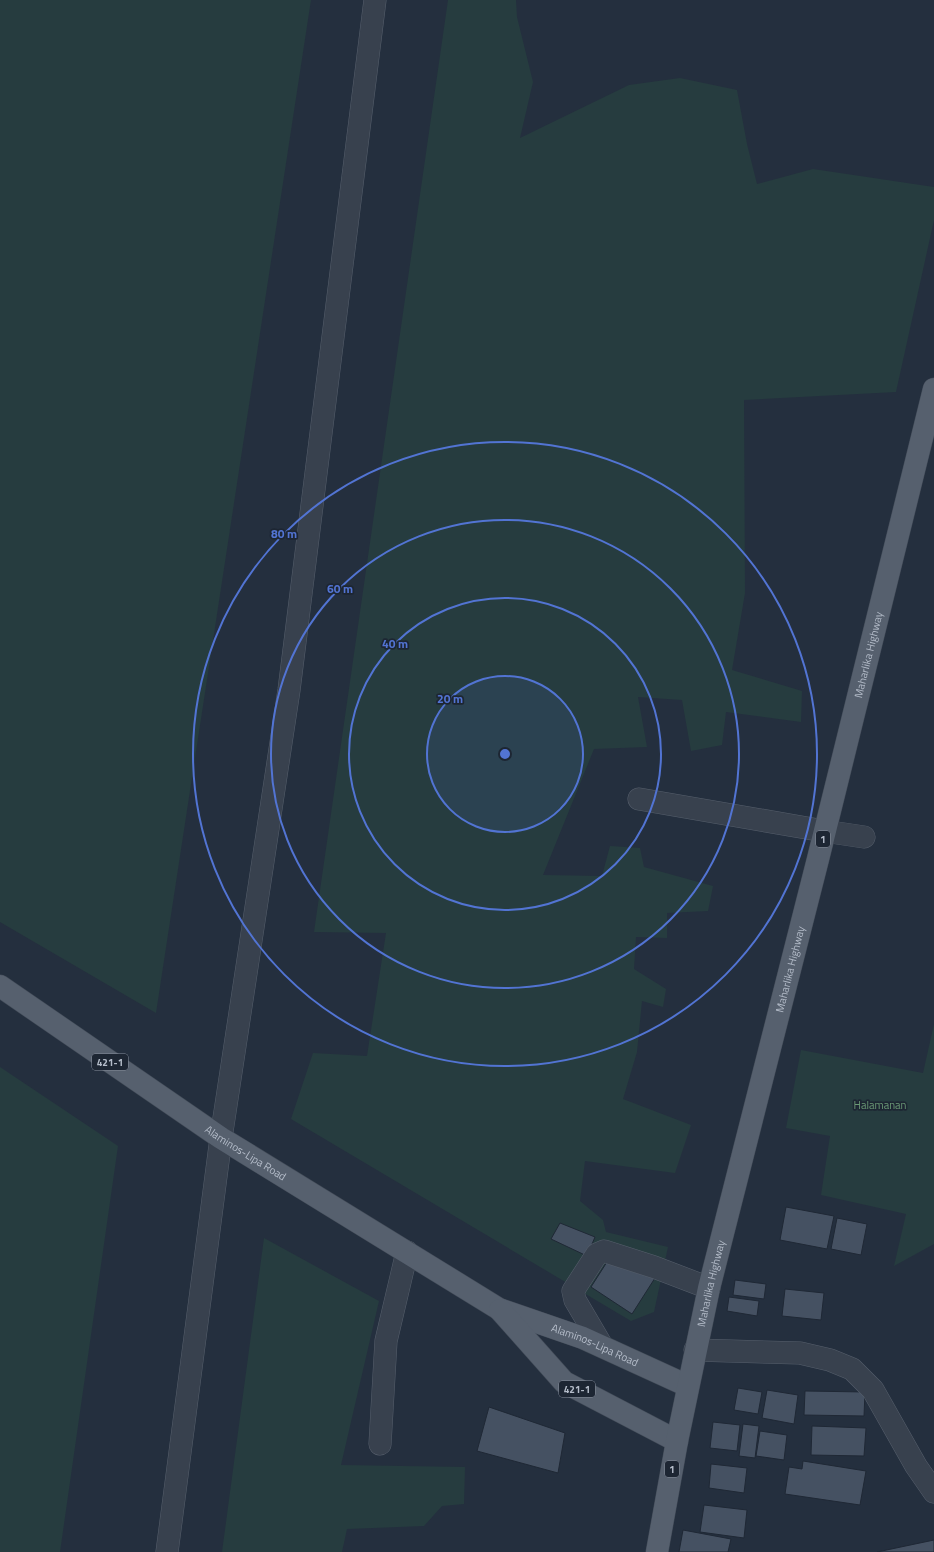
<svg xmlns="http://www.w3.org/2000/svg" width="934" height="1552" viewBox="0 0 934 1552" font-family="'Titillium Web',sans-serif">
  <rect width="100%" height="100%" fill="#242f3e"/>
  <!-- green -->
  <g fill="#263c3f">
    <path d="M0 0H311L156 1013 0 922Z"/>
    <path d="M448 0H516L517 17 533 82 520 138 629 85 680 78 737 90 747 144 757 184 813 169 934 187V220L896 392 744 400 745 593 732 670 802 691 801 722 726 712 722 745 691 751 682 700 638 697 647 747 594 749 543 875 602 876 610 846 640 848 644 867 713 886 708 911 667 913V938L636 937 634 969 666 989 663 1007 642 1001 637 1052 623 1099 691 1125 675 1173 585 1161 580 1201 603 1220 606 1232 668 1247 654 1312 631 1321 291 1119 313 1053 367 1056 386 933 314 932Z"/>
    <path d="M934 1024V1244L894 1266 906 1214 821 1195 830 1136 786 1128 801 1050 923 1073Z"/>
    <path d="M0 1067 118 1146 60 1552H0Z"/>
    <path d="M264 1238 379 1301 341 1465 465 1467 464 1504 442 1506 424 1526 347 1529 342 1552H222Z"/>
  </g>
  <!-- building -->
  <g fill="#455162" stroke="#1f2835">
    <path d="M786 1207 834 1216 827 1249 780 1240Z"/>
    <path d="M837 1218 867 1224 861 1255 831 1249Z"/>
    <path d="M560 1223 595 1237 587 1256 551 1239Z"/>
    <path d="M614 1251 655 1278 632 1314 591 1287Z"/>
    <path d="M735 1280 766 1284 764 1299 733 1295Z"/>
    <path d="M785 1289 824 1293 821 1320 782 1316Z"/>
    <path d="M729 1297 759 1301 757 1316 727 1311Z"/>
    <path d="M738 1388 762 1392 758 1414 734 1410Z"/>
    <path d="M767 1390 798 1395 794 1424 762 1418Z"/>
    <path d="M805 1391 865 1392 864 1416 804 1415Z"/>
    <path d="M489 1407 565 1433 558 1473 477 1451Z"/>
    <path d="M713 1422 740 1425 737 1451 710 1448Z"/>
    <path d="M743 1424 759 1426 755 1458 739 1456Z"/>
    <path d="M812 1426 866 1428 864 1456 811 1455Z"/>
    <path d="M760 1431 787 1435 784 1460 756 1456Z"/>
    <path d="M803 1461 866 1471 860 1505 785 1494 789 1467 802 1469Z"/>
    <path d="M711 1464 747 1468 744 1493 709 1488Z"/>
    <path d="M704 1505 747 1510 744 1538 700 1532Z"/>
    <path d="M683 1530 731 1539 728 1552H679Z"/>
    <path d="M934 1540V1552H877Z"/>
  </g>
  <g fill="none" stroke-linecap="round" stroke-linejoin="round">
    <defs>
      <g id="minor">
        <path d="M639 799 824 831 864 837"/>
        <path d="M602 1346 575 1300 573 1291 597 1254 604 1251 654 1267 709 1288"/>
        <path d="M695 1350 800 1353 830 1360 852 1369 873 1390 916 1466 934 1492"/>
        <path d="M380 1444 386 1341 407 1252"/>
        <path d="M167 1552 221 1138 289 690 375 0"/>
      </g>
      <g id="major">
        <path id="s1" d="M0 986 221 1138 499 1309 583 1338 688 1386"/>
        <path d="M500 1310 564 1382 677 1441"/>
        <path id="s2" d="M657 1552 677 1441 709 1288 818 859 934 389"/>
      </g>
    </defs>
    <!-- minor casing -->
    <use href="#minor" stroke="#565f6c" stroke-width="23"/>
    <!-- major casing -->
    <use href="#major" stroke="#414a57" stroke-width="23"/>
    <!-- minor -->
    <use href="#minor" stroke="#38414e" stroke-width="22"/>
    <!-- major -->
    <use href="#major" stroke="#56606e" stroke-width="22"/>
  </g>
  <!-- distance rings -->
  <circle cx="505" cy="754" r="78" fill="#5274d3" fill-opacity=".12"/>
  <g fill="none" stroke="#5274d3" stroke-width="2">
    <circle cx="505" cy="754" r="78"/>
    <circle cx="505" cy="754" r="156"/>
    <circle cx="505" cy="754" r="234"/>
    <circle cx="505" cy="754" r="312"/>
  </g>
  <g text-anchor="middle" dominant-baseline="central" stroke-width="3.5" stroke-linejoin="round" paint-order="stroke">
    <!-- shield labels -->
    <g fill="#1d2633" stroke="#878f9c" stroke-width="1">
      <rect x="816" y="831" width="14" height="16" rx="3"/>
      <rect x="92" y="1054" width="36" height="16" rx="3"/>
      <rect x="559" y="1381" width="36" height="16" rx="3"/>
      <rect x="665" y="1461" width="14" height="16" rx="3"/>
    </g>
    <g font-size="10" font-weight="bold" fill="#b4bcc9">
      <text x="823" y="839">1</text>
      <text x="110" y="1062">421-1</text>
      <text x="577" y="1389">421-1</text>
      <text x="672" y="1469">1</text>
    </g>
    <!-- street labels -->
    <g font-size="11" fill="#b4bcc9" stroke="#1d2633">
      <text stroke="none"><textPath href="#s2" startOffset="922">Maharlika Highway</textPath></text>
      <text stroke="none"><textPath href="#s2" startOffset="598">Maharlika Highway</textPath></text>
      <text stroke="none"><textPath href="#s1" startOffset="297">Alaminos-Lipa Road</textPath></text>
      <text stroke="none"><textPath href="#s2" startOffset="274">Maharlika Highway</textPath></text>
      <text stroke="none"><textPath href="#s1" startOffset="697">Alaminos-Lipa Road</textPath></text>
    </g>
    <!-- park labels -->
    <g font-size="11" fill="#6b9a76" stroke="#1d2633">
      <text x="880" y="1105">Halamanan</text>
    </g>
  </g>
  <circle cx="505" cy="754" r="6" fill="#5274d3" stroke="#1d2633" stroke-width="2"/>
  <g font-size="12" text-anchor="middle" font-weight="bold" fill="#5274d3" stroke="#1d2633" stroke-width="3.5" stroke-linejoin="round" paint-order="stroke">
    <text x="284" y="538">80 m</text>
    <text x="340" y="593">60 m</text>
    <text x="395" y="648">40 m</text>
    <text x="450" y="703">20 m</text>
  </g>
</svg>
